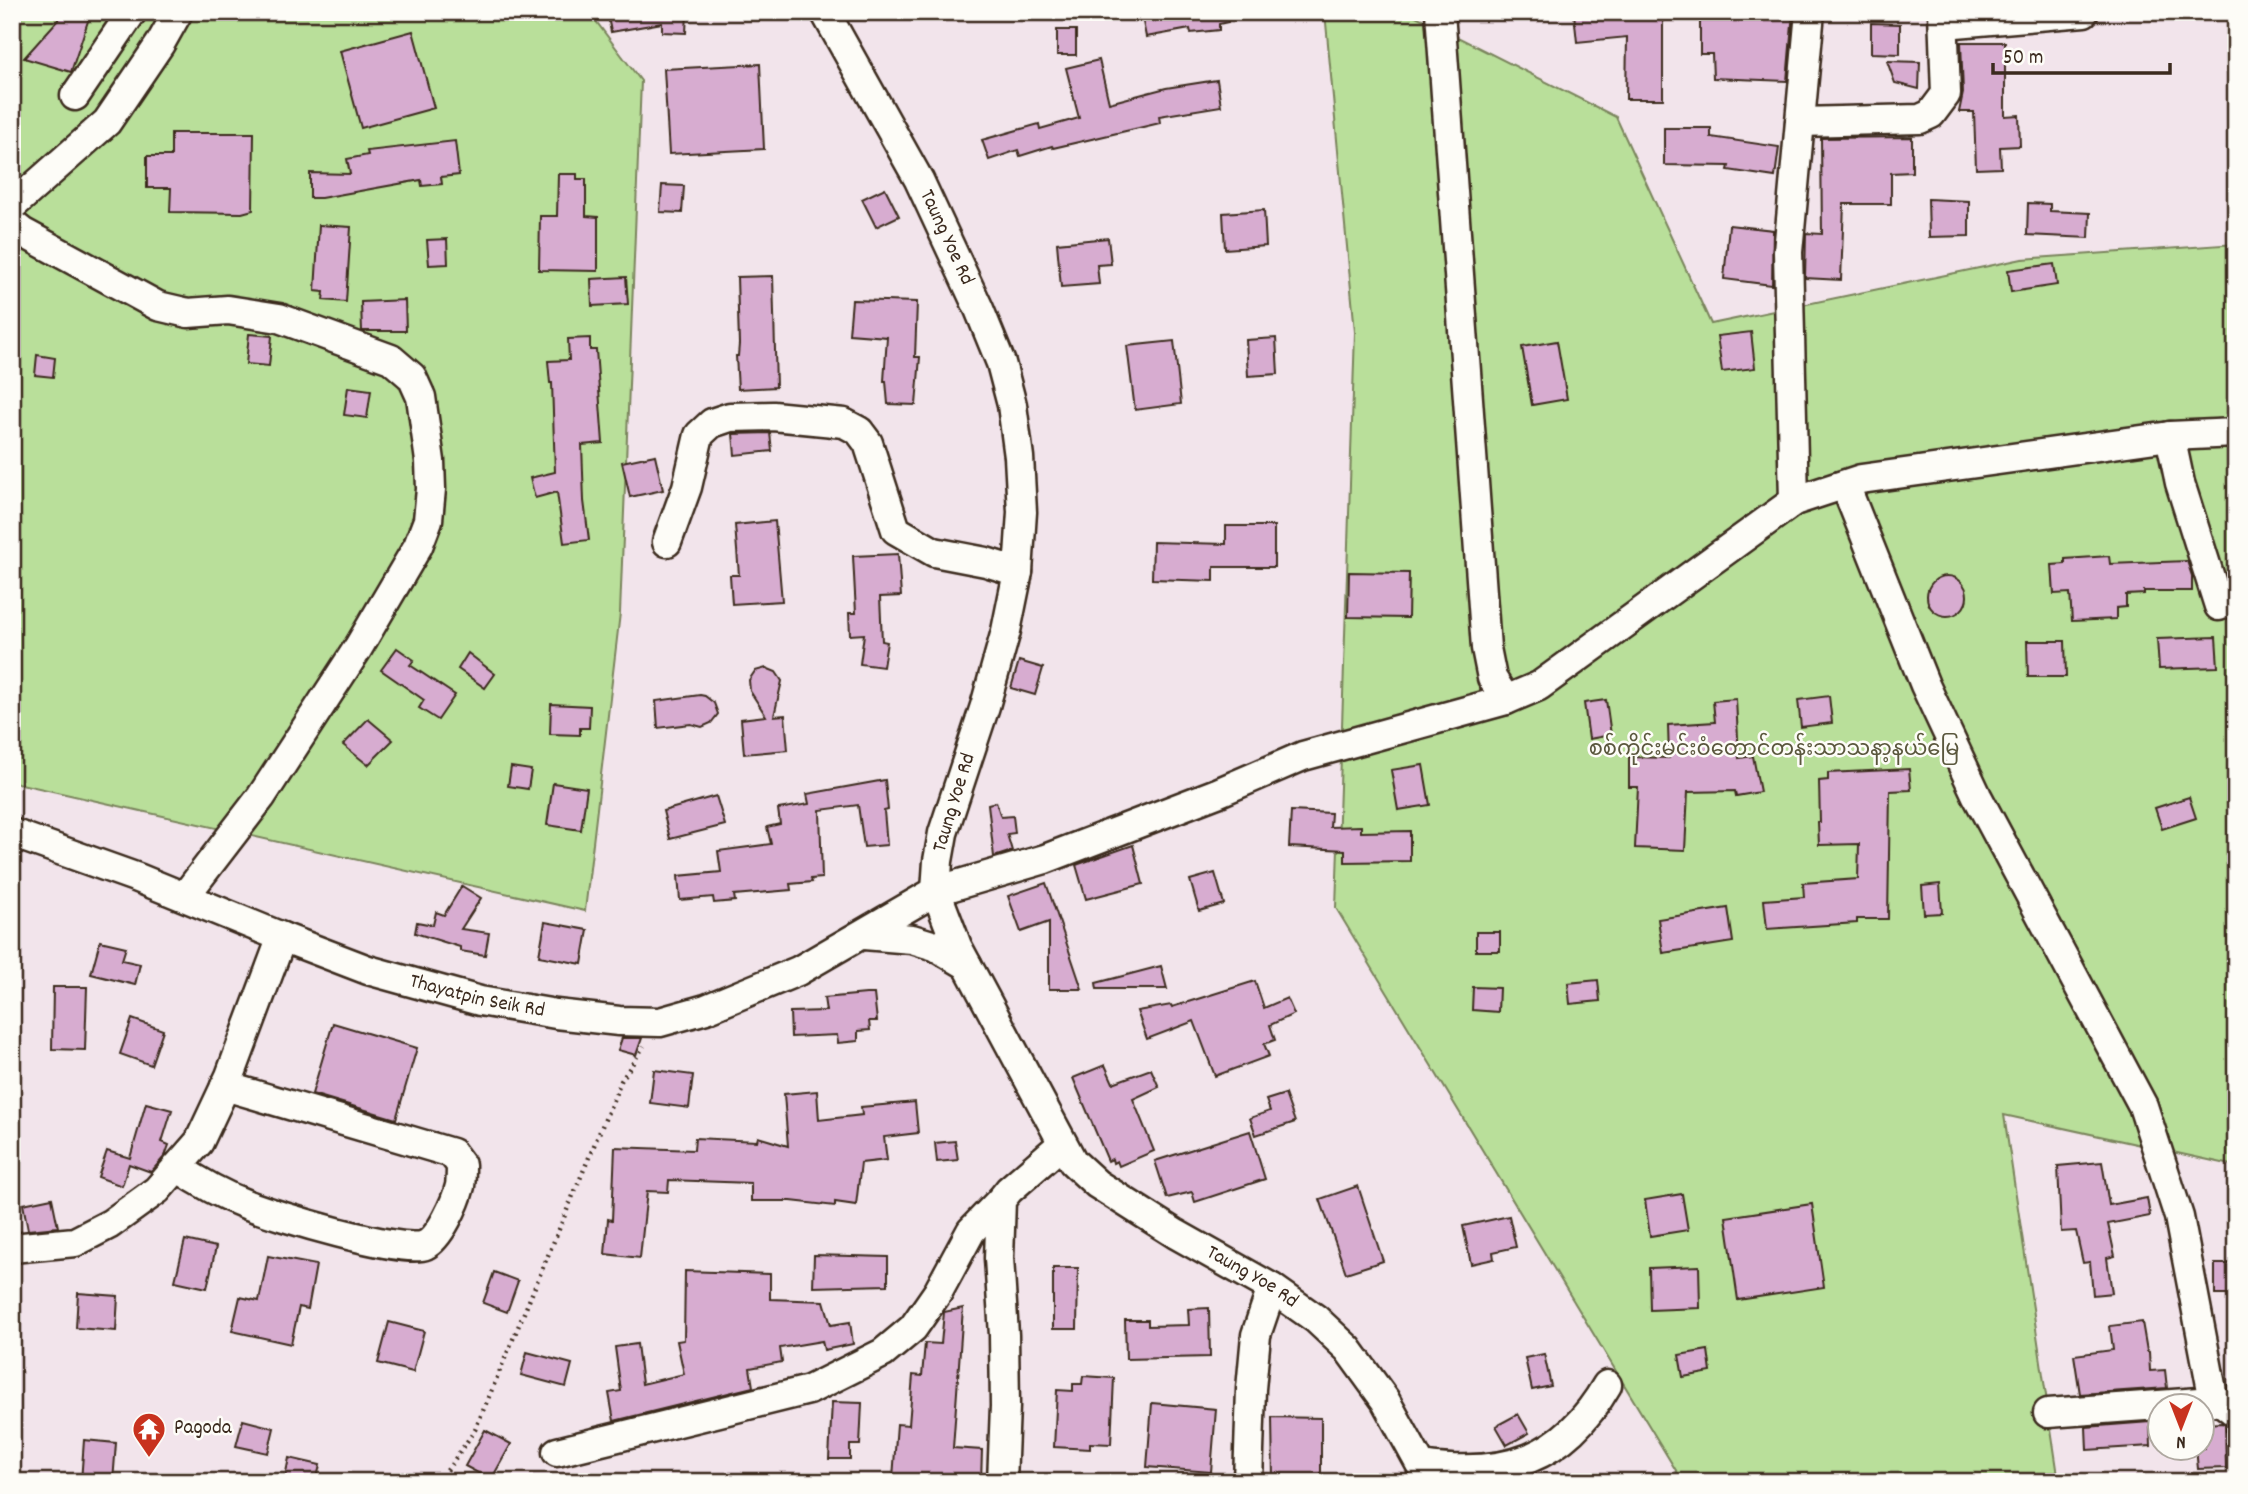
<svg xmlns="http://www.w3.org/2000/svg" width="2248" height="1494" viewBox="0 0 2248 1494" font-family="Dekko,'Noto Sans Myanmar',sans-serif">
  <rect width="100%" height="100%" fill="#f2e4eb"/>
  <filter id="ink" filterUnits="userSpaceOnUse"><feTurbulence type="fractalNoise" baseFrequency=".0143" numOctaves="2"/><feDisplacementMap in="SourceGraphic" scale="14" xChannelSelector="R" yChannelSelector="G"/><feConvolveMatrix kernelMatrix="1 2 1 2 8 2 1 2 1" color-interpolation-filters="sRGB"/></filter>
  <g filter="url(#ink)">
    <!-- green -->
    <g fill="#b9df9a" stroke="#7a845c" stroke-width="2">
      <path d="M12 12H589L641 81 620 613 585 911 12 782Z"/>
      <path d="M1325 12H1408L1616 117 1711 324 2022 259 2236 244V1166L2004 1115 2059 1482H1683L1336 908 1355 332Z"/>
    </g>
    <!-- building -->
    <g fill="#d7acd0" stroke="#3b2a1e" stroke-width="2">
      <path d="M65 12H91L71 72 24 58Z"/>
      <path d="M607 12H687L686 33 662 32V23L611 32Z"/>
      <path d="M1141 12H1227L1228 22 1219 24V30L1191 33 1190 29 1146 37Z"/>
      <path d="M1591 12H1663V99H1626L1627 37 1577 42 1574 14Z"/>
      <path d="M1700 12H1793L1787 81 1713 78 1712 54H1700Z"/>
      <path d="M1871 23 1900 24V54L1871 53Z"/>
      <rect x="1057" y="30" width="19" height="25"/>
      <path d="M413 31 434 108 361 128 340 51Z"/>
      <path d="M1961 42H2005V116L2019 115 2020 146 2000 147 2001 168 1976 169 1974 112H1959L1963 93Z"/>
      <path d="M1099 60 1109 103 1166 88 1217 80 1221 106 1159 116 1160 123 1053 148 1052 146 1020 156 1018 150 989 160 982 140 1039 124 1040 129 1079 118 1066 68Z"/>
      <path d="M1887 61 1920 62 1919 89 1895 83Z"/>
      <path d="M760 64 764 149 669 154 664 69Z"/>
      <path d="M1664 128H1711V137L1779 147 1775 177 1728 170 1729 166 1664 165Z"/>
      <path d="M171 133H254L253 210 242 213 170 212 171 188H147V156H171Z"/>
      <path d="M1912 137V172L1891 173V204H1844L1841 280 1805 278 1806 233 1822 234 1821 138Z"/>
      <path d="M455 141 459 175 441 177 442 184 422 186 421 180 321 198H310V173L350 174 347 159 368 155 367 151Z"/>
      <path d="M558 174H577V179H586V216L598 217V271L539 270 540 216H557Z"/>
      <path d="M662 185 684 186 682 213 660 212Z"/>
      <path d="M885 188 899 216 876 227 862 199Z"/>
      <path d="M1928 199 1969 201V236L1929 237Z"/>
      <path d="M2028 203 2050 204V211L2090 213 2089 238 2027 235Z"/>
      <path d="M1264 210 1266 246 1225 249 1223 213Z"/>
      <path d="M319 225 351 227 346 302 323 300 324 292 315 291Z"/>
      <path d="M1729 225 1773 230 1772 285 1724 279Z"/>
      <path d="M1108 238 1111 264 1097 265 1099 284 1061 287 1057 243Z"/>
      <path d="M447 239 448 264 429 265 427 240Z"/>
      <path d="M2054 264 2057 285 2011 292 2008 270Z"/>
      <path d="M773 276 776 387 738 389 736 356H738L739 344 737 277Z"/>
      <path d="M626 277 628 304 592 306 591 279Z"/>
      <path d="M405 300 406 331H362L361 302Z"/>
      <path d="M852 300 917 302 915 357H920L916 405 888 404 886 381H884L887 337 849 334Z"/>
      <path d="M1751 332 1755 368 1722 372 1717 336Z"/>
      <path d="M249 334 272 336 269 366 246 364Z"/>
      <path d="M590 338V350H596L603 443 582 445 584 501 589 540 564 543 557 492 535 498 530 478 555 472 552 383H550L548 361 569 360 568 339Z"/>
      <path d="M1276 338 1278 374 1248 376 1246 340Z"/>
      <path d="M1174 341 1181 404 1135 410 1127 346Z"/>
      <path d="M1557 341 1567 399 1532 405 1522 347Z"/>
      <path d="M37 355 55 358 53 377 35 375Z"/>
      <path d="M348 387 371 390 367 418 344 415Z"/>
      <path d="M770 433 772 451 735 455 733 434Z"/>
      <path d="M655 455 663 490 630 497 622 462Z"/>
      <path d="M775 521 782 601 732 604 730 575H739L735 525Z"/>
      <path d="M1226 526H1274V567H1214V581L1152 579 1153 542 1226 544Z"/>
      <path d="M898 554 901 596 880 597 882 641 887 642 883 667 860 664 864 634 850 635 849 613H856L853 556Z"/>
      <path d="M2109 556 2110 564 2187 561 2192 576V591H2144V594L2126 595V607L2116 608V619L2072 621 2070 593 2054 594 2052 565 2065 564V559Z"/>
      <path d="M1349 572 1409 573 1408 618 1348 617Z"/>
      <circle cx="1947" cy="596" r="20"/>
      <path d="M2216 637 2218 667 2159 669 2157 639Z"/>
      <path d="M2027 641H2065L2066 677H2028Z"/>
      <path d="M397 648 414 660 410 665 455 695 438 720 419 708 424 700 381 670Z"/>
      <path d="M468 653 495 674 485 688 458 669Z"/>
      <path d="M1019 661 1043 668 1035 695 1011 688Z"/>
      <path d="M766 668 776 672 782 681 774 716 785 715 788 750 744 754 741 719 766 716 750 691 749 680 755 671Z"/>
      <path d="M700 695 705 696 714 703 718 714 711 723 702 727 691 724 658 728 656 701Z"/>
      <path d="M1829 696 1832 723 1801 727 1798 700Z"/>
      <path d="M1736 699 1739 758 1753 756 1760 792 1736 796 1735 791 1688 792 1685 850 1635 848 1638 787H1629V757L1669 758 1668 725 1715 722 1713 701Z"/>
      <path d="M1606 700 1611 735 1589 739 1584 703Z"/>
      <path d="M551 704 590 706 589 728H580V735L550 734Z"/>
      <path d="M368 719 393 740 368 765 343 745Z"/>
      <path d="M1423 765 1430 805 1398 810 1391 770Z"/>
      <path d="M511 767 531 770 528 789 508 786Z"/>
      <path d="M1909 769 1911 790 1890 791 1888 919H1857V923L1767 929 1764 900 1804 897 1803 883 1858 879 1859 844 1819 845 1818 822H1820L1819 781 1828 780V773Z"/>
      <path d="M885 780 888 810 884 811 887 845 864 847 858 805 820 810 822 878 811 879 812 882 790 884 791 890 734 895 735 901 714 903 713 897 680 900 678 876 721 872 718 851 771 844 767 827 780 824 778 809 809 804 807 794Z"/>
      <path d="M553 783 587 788 581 830 547 825Z"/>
      <path d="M716 796 725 825 670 839 663 811Z"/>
      <path d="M2189 797 2196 818 2162 829 2155 808Z"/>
      <path d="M996 802 1001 817 1013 816 1015 833 1007 834 1012 851 994 857 988 804Z"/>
      <path d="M1291 811 1331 813 1330 827 1361 826V832L1410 831V861L1345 862V850L1289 847Z"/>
      <path d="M1133 845 1143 884 1086 899 1076 865Z"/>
      <path d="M1215 873 1224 904 1199 911 1190 880Z"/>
      <path d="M1046 883 1057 915 1082 989H1049V922L1021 932 1008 896Z"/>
      <path d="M1940 884 1942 913 1924 914 1922 886Z"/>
      <path d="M462 886 481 898 461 929 489 933 485 955 460 951V947L415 933 417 922 433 925 436 912 444 915Z"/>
      <path d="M1728 908 1733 942 1663 953 1658 919Z"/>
      <path d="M545 922 588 930 582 964 539 956Z"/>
      <rect x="1476" y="932" width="24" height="19"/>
      <path d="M100 941 126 947 122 960 140 964 135 985 91 974Z"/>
      <path d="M1161 966 1167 989H1097L1096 983Z"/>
      <path d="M1598 980 1600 1001 1570 1004 1568 983Z"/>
      <path d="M1255 981 1264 1008 1287 998 1294 1014 1270 1025 1275 1040 1264 1044 1269 1056 1215 1076 1194 1021 1147 1039 1137 1011 1171 1005 1172 1007Z"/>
      <path d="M53 987H87L85 1050 52 1049Z"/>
      <path d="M1473 987 1499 988 1498 1012 1472 1010Z"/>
      <path d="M866 994H874L877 1021H869L870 1030 858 1031V1041L838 1043 837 1035 791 1037 790 1012 826 1011 824 998Z"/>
      <path d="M132 1019 163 1030 151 1065 120 1054Z"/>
      <path d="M333 1023 417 1048 396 1119 312 1094Z"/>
      <path d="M622 1038H642L636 1055 618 1050Z"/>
      <path d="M1105 1065 1113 1083 1151 1069 1159 1087 1133 1099 1154 1151 1119 1166 1117 1161 1113 1163 1112 1159 1108 1161 1073 1078Z"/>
      <path d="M654 1070 693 1075 689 1108 650 1103Z"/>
      <path d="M817 1091 819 1120 862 1115 861 1107 915 1102 918 1133 884 1137 887 1160 861 1163 856 1205 835 1202V1206L791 1201H751V1183L669 1180 668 1192 647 1191 640 1258 605 1254 608 1219 612 1220 615 1147 694 1150 695 1138 757 1141 758 1137 788 1146 784 1094Z"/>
      <path d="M1285 1094 1295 1122 1256 1135 1250 1118 1270 1111 1266 1100Z"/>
      <path d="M146 1103 172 1110 162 1142 169 1145 165 1156 151 1172 129 1164 122 1186 98 1177 107 1151 130 1158Z"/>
      <path d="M1250 1131 1265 1179 1195 1202 1192 1192 1167 1198 1155 1161Z"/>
      <path d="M955 1141 958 1160 937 1162 935 1143Z"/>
      <path d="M2102 1162 2109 1205 2147 1198 2150 1216 2108 1224 2115 1256 2107 1258 2112 1293 2093 1295 2090 1262 2083 1263 2076 1231 2061 1232 2058 1166Z"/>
      <path d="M1358 1186 1383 1261 1346 1273 1320 1199Z"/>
      <path d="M1682 1194 1688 1230 1650 1236 1645 1200Z"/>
      <path d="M52 1198 58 1227 28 1230 23 1204Z"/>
      <path d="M1812 1204 1824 1287 1738 1300 1726 1217Z"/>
      <path d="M1509 1216 1516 1247 1493 1252 1494 1259 1471 1264 1463 1226Z"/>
      <path d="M185 1240 216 1247 207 1288 175 1281Z"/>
      <path d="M814 1255 888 1257V1285L813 1287Z"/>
      <path d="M268 1256 316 1265 308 1309 299 1307 291 1344 232 1331 240 1297 259 1301Z"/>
      <rect x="2215" y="1264" width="21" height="31"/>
      <path d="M1699 1266 1700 1308 1650 1310 1649 1268Z"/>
      <path d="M1053 1268H1078L1077 1329H1053Z"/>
      <path d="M685 1271 770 1274V1299L824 1301 831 1325 850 1322 853 1344 824 1350 822 1341 780 1348 782 1362 750 1368 753 1387 614 1421 609 1393 621 1391 615 1347 637 1344 642 1384 684 1374 677 1341 684 1340Z"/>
      <path d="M494 1272 518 1281 507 1312 483 1303Z"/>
      <path d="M78 1293 118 1296 116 1331 76 1328Z"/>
      <path d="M963 1308 953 1448 982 1450 981 1481 920 1476V1480L893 1478 897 1424 909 1425 913 1375 922 1376 925 1343 941 1344 944 1312Z"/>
      <path d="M1209 1308 1210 1357 1126 1359 1125 1320H1148V1326L1189 1325 1188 1309Z"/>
      <path d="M389 1322 424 1331 413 1372 378 1363Z"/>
      <path d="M2142 1322 2147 1351 2149 1352 2150 1371 2165 1370 2167 1388 2080 1394 2074 1355 2113 1350 2110 1326Z"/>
      <path d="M1708 1350 1711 1372 1683 1377 1679 1355Z"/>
      <path d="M527 1352 572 1364 566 1387 521 1375Z"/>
      <path d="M1544 1354 1551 1386 1532 1390 1525 1358Z"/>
      <path d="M1083 1376 1114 1378 1111 1444 1090 1443V1449L1054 1447 1057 1390 1073 1391V1384H1082Z"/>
      <path d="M832 1402 862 1403 860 1445H850V1459H829Z"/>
      <path d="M1152 1403 1216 1409 1211 1472 1147 1467Z"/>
      <path d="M1518 1414 1529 1433 1507 1445 1496 1426Z"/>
      <path d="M1272 1417 1321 1418V1480H1273Z"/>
      <path d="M243 1420 274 1428 268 1453 236 1446Z"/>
      <path d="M2150 1422 2151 1446 2087 1450 2086 1427Z"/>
      <path d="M2222 1423 2225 1425 2226 1468 2198 1469 2196 1448H2204L2203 1424Z"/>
      <path d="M485 1430 511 1444 491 1480 465 1466Z"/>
      <path d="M84 1440 116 1443 113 1482H81Z"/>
      <path d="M289 1458 320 1465 316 1482H284Z"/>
    </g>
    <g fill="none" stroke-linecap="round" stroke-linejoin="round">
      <defs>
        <g id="minor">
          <path id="s1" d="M825 12 919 180 979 309 1001 363 1012 405 1019 457 1022 512 1018 572 1006 631 985 706 943 833 938 861 936 891 957 946 1073 1162 1097 1184 1176 1234 1272 1288 1316 1319 1348 1349 1385 1400 1430 1482"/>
          <path d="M1440 12 1486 648 1492 678 1506 700"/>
          <path d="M1944 24 2084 12"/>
          <path d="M75 96 132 12"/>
          <path d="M1800 122 1920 119 1931 114 1946 94 1943 12"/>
          <path d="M12 206 107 122 160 44 178 12"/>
          <path d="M12 224 22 232 158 306 188 313 228 310 279 318 391 359 412 377 421 397 430 461 431 489 428 520 418 546 358 648 261 797 185 896"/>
          <path d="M2170 436 2180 483 2219 606"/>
          <path d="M1845 485 1925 685 1977 796 2143 1106 2179 1217 2214 1401"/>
          <path d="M1794 501 1788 252 1810 12"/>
          <path d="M667 542 687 487 699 435 712 423 730 417 773 416 844 423 859 431 868 443 896 530 934 552 986 562 1018 572"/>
          <path id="s2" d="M12 833 138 878 282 937 368 970 480 1001 556 1014 619 1021 660 1022 706 1009 798 971 936 891 1045 859 1217 793 1303 756 1506 700 1539 686 1794 501 1861 479 2170 436 2236 433"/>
          <path d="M864 935 912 939 935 946 967 965"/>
          <path d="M177 1167C200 1183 222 1195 248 1205 274 1215 404 1255 425 1245 440 1238 456 1202 460 1186 461 1179 461 1171 461 1165L452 1153 225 1086"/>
          <path d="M12 1248 75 1242 110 1224 157 1190 177 1167 199 1142 230 1076 282 937"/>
          <path d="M2048 1413 2214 1401 2223 1403 2236 1413"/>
          <path d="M557 1452 809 1390 883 1353 913 1328 938 1292 971 1231 1001 1200"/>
          <path d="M1422 1466C1505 1478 1564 1460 1607 1385"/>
          <path d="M1002 1482 1005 1406 1004 1335 999 1258 1001 1200 1009 1190 1062 1144"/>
          <path d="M1248 1482 1251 1389 1256 1335 1272 1288"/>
        </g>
      </defs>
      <!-- minor casing -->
      <use href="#minor" stroke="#3b2a1e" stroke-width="33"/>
      <!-- path -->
      <path stroke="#3b2a1e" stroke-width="4.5" stroke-dasharray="2 5" stroke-linecap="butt" d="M439 1482 475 1430 621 1081 644 1046"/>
      <!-- minor -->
      <use href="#minor" stroke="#fdfcf7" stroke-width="28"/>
    </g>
  </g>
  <!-- icons -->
  <defs>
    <symbol id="temple-pin" viewBox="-11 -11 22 30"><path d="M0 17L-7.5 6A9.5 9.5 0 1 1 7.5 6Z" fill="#c8321e" stroke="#fdfcf7"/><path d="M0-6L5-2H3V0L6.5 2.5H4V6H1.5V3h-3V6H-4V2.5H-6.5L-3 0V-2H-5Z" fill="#fff"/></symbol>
  </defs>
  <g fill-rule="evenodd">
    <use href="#temple-pin" x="130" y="1410" width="38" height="52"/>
  </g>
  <g text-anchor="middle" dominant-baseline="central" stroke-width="5" stroke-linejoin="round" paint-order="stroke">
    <!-- street labels -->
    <g font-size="21" fill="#3b2a1e" stroke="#fdfcf7">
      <text stroke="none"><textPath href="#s1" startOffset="256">Taung Yoe Rd</textPath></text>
      <text transform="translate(955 803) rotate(-73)">Taung Yoe Rd</text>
      <text stroke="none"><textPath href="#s2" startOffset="494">Thayatpin Seik Rd</textPath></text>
      <text stroke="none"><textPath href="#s1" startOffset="1452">Taung Yoe Rd</textPath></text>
    </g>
    <!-- park labels -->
    <g font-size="21" fill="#5a573d" stroke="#fdfcf7">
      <text x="1774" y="751">စစ်ကိုင်းမင်းဝံတောင်တန်းသာသနာ့နယ်မြေ</text>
    </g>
    <!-- poi labels -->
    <g font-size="21" fill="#3b2a1e" stroke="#fdfcf7" text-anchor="start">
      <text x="174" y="1429">Pagoda</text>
    </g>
  </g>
  <!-- margin -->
  <rect width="2248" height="1494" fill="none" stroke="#fdfcf7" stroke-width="42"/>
  <rect x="21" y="21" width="2206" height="1452" fill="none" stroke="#3b2a1e" stroke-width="2.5" filter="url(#ink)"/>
  <!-- north arrow -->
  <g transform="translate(2181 1427) rotate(180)"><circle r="33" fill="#fdfcf7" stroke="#afa8a0" stroke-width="2"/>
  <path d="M0-5L12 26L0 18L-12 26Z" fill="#c8321e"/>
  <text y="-10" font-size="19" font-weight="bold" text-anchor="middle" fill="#3b2a1e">N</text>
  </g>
  <!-- scale -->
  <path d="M1993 63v10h177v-10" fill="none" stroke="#3b2a1e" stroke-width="3.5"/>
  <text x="2003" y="63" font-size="21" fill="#3b2a1e" stroke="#fdfcf7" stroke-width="5" paint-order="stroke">50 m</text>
</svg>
